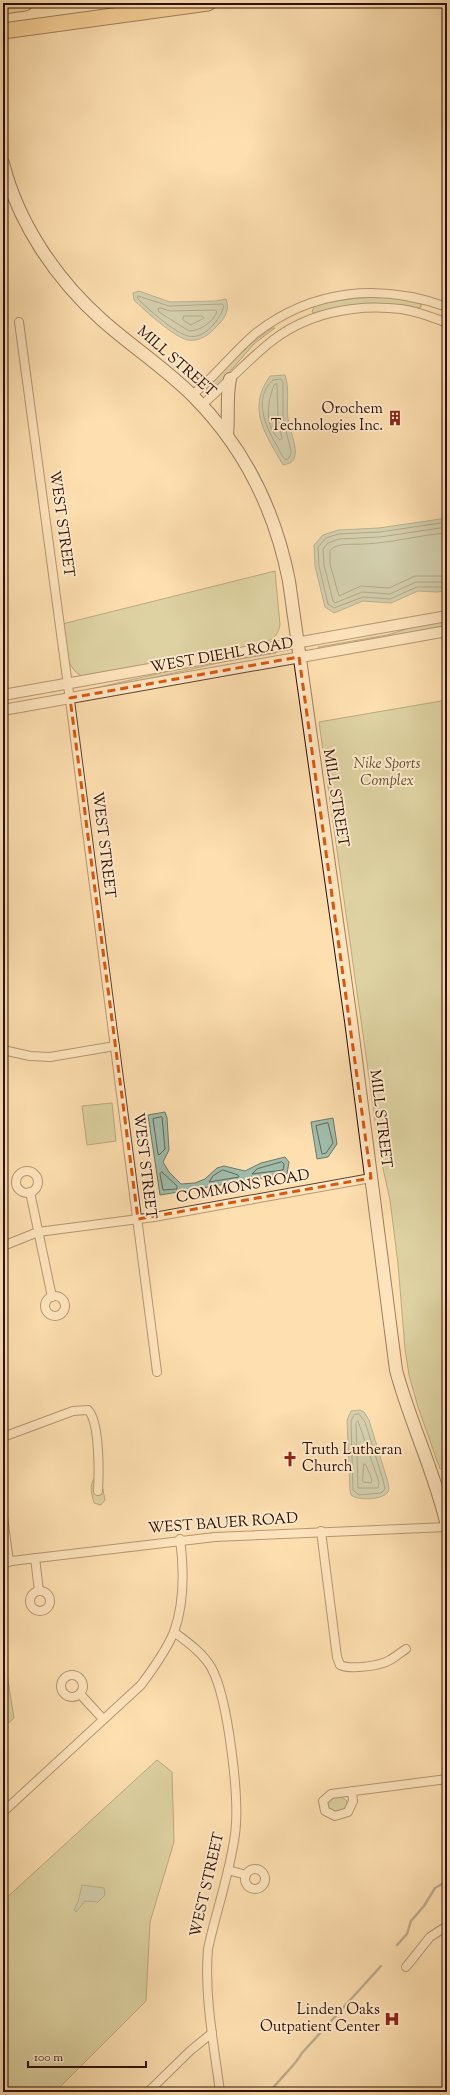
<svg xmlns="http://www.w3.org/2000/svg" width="450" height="2095" viewBox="0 0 450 2095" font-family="'Sorts Mill Goudy',serif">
  <rect width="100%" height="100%" fill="#fedfb0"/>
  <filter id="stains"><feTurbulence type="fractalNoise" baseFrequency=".005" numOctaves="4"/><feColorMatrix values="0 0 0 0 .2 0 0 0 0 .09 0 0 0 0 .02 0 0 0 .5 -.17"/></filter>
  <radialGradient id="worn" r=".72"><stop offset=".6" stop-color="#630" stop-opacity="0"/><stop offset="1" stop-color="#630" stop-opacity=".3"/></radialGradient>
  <!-- green -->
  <g fill="#b9c390" stroke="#726848">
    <path d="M389 297 421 303V307L417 309C382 300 350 304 315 313L312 312 314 306C339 299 363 297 389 297Z"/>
    <path d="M272 328H275L255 343 217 386 205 391 210 383 252 343Z"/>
    <path d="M275 571 280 625C278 637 271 640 261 644L82 676C64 668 65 641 62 624Z"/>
    <path d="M447 620V627L319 649 318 647 387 635 427 623Z"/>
    <path d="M273 651 276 653 223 662 125 684 86 690 206 663Z"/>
    <path d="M447 700V1468L440 1469 418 1407 409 1375 405 1349 398 1264 390 1200 380 1155 319 722Z"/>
    <path d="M112 1103 116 1141 87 1145 82 1106Z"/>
    <path d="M94 1479 101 1480 105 1500 101 1505 94 1503C92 1496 89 1485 94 1479Z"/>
    <path d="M3 1665 6 1668 14 1718 3 1728Z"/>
    <path d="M157 1760 172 1772 174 1842 150 1922 146 2001 55 2092H3V1901Z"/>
    <path d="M342 1797 347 1801 346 1807C340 1812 330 1813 328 1805L330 1798Z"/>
  </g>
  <!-- water -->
  <g fill="#a0bdac" stroke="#717767">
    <path d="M139 291 170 302 216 301 226 299C230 310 225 318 217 326 210 334 200 342 188 340 175 338 144 310 134 300L133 293Z"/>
    <path d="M285 375C290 389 286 404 288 419 289 430 299 448 294 459 292 463 287 464 283 465 266 435 246 409 270 376Z"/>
    <path d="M447 518V591L437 592 418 591 391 603 363 601 334 613 325 607 315 566 314 545 323 535 338 530 379 528Z"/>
    <path d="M165 1112 167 1118 169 1150 163 1162 169 1172 181 1184 195 1183 205 1179 217 1168 224 1166 245 1171 261 1163 285 1157 289 1162 287 1174 160 1195 148 1115Z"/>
    <path d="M333 1118 337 1144 328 1157 317 1159 311 1122Z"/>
    <path d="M360 1410 364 1412 369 1420 387 1479C388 1483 390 1488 388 1492 383 1500 358 1501 351 1495L350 1491 347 1420 351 1411Z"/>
    <path d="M82 1885 104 1888 105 1895 98 1902 85 1901 76 1912 74 1910 78 1902Z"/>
  </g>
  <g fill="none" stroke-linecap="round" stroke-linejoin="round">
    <!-- shore -->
    <g stroke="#666556" stroke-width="1">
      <path d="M138 296 169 306 222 304 224 306C220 319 205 340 188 336 175 333 148 309 138 299Z"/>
      <path d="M161 308 170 311 215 310 217 312C213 322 200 331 189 331L159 312 158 309Z"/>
      <path d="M184 316H202L204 318 191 325 183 320Z"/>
      <path d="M273 380 281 379 283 382V418L291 451 290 457 286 460C282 457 279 449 276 444 265 426 253 397 273 380Z"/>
      <path d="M277 384 278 419 282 438 280 440C264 426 267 403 274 385Z"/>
      <path d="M447 522 380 532 338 534 326 538 318 547 319 566 328 604 334 608 363 597 390 599 417 587H447"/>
      <path d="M447 527 380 537 339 539 328 543 323 549 324 565 333 601 335 603 362 592 390 594 416 582H447"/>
      <path d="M447 533C419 535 392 543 364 544 355 545 335 542 330 551V564L339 596 361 586 389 588 415 576H447"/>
      <path d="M162 1117 165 1149 159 1155 158 1154 153 1119Z"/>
      <path d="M328 1123 333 1143 326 1153 322 1154 316 1126Z"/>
      <path d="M282 1162 284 1164 283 1170 252 1174 257 1169Z"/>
      <path d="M223 1170 238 1175 239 1177 209 1182 213 1176Z"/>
      <path d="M162 1172 177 1186V1189L163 1190 160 1174Z"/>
      <path d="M359 1414 365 1422 383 1480 385 1489 381 1493 359 1495 353 1490 351 1421 354 1415Z"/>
      <path d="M358 1421 379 1482 378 1488H358L356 1423Z"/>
      <path d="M364 1464 366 1465 372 1480 371 1483 363 1482Z"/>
    </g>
    <!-- stream -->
    <g stroke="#717767" stroke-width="2.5">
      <path d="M397 1945 407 1934 411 1921 424 1906 435 1888 447 1881"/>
      <path d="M270 2092C280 2078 294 2067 302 2053L381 1966"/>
    </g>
    <defs>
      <g id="minor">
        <path d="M19 322 71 708 157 1372"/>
        <path d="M192 395C215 377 233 352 256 333 313 289 380 283 447 307"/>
        <path d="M202 405C224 386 244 364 267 345 303 314 354 303 401 309 416 311 432 317 447 323"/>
        <path d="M3 1050 30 1056 50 1057 115 1046"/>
        <circle cx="27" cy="1182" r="11"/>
        <path d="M30 1192 52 1297"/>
        <path d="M3 1246 38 1232 154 1217 371 1178"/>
        <circle cx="55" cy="1306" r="10"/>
        <path d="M3 1437 73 1411 88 1410C100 1422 99 1474 98 1491"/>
        <path d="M3 1517 9 1562"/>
        <path d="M321 1531 337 1657 340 1665C350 1670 380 1666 390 1660 395 1657 400 1653 406 1649"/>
        <path d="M35 1558 39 1591"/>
        <path d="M3 1562 215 1537 447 1527"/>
        <circle cx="40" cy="1601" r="10"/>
        <path d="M174 1632C187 1642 202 1652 211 1667 228 1697 240 1799 235 1834 230 1873 216 1911 208 1949 204 1996 214 2045 220 2092"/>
        <circle cx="72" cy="1686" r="11"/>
        <path d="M80 1694 103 1719"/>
        <path d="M352 1791 353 1801 348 1812 335 1816 325 1811 323 1801 331 1794 447 1779"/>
        <path d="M3 1812 141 1685C153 1669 166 1651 174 1632 184 1604 184 1569 180 1539"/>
        <circle cx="255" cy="1879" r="10"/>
        <path d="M228 1870 246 1875"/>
        <path d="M406 1967 430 1937 447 1926"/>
        <path d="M148 2092 190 2051 212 2033"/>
      </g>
      <g id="tertiary">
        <path d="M3 695 447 616"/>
        <path d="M3 710 447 631"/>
      </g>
      <g id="secondary">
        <path d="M3 163C18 223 56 279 102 320 131 346 165 368 193 396 244 447 275 510 289 581L351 1021 396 1370C410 1423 435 1472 447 1526"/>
        <path d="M227 435C229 416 226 398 230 379"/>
      </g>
      <g id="motorway">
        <path d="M3 6 25 3"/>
        <path d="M3 31 208 3"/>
      </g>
    </defs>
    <!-- minor casing -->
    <use href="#minor" stroke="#60422c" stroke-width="10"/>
    <!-- tertiary casing -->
    <use href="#tertiary" stroke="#60422c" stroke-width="12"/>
    <!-- secondary casing -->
    <use href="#secondary" stroke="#2b0d00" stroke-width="14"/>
    <!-- motorway casing -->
    <use href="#motorway" stroke="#2b0d00" stroke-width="17"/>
    <!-- minor -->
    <use href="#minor" stroke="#feeacc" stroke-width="8"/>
    <!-- tertiary -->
    <use href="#tertiary" stroke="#feeacc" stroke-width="10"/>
    <!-- secondary -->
    <use href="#secondary" stroke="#feeacc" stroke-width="12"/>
    <!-- motorway -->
    <use href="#motorway" stroke="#efc078" stroke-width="15"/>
  </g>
  <!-- marked area -->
  <path d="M0 0H450V2095H0ZM299 657 371 1178 138 1219 70 698Z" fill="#fedfb0" fill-opacity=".55" fill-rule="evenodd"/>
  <path fill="none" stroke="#df550b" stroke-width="3" stroke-dasharray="8 5" stroke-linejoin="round" d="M299 657 371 1178 138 1219 70 698Z"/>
  <!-- icons -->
  <defs>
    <symbol id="building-bare" viewBox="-9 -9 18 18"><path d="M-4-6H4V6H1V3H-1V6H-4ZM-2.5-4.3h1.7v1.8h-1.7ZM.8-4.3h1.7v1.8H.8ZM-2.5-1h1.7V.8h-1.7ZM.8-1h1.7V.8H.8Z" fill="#8f2418" stroke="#feeacc" stroke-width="2.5" paint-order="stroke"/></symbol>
    <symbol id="church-bare" viewBox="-9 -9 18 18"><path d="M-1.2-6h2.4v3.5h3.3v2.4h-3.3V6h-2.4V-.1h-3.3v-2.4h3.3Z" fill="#8f2418" stroke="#feeacc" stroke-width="2.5" paint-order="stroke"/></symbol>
    <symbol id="hospital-bare" viewBox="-9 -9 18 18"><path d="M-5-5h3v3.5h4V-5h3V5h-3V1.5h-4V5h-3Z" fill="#8f2418" stroke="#feeacc" stroke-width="2.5" paint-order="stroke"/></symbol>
  </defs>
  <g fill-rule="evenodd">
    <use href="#building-bare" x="384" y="407" width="22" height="22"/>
    <use href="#church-bare" x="279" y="1448" width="22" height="22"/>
    <use href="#hospital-bare" x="381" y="2008" width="22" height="22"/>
  </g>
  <g text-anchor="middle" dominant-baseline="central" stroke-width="4" stroke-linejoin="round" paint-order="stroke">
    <!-- street labels -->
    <g font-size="15" fill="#2b0d00" stroke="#feeacc">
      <text transform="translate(176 362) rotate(41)">MILL STREET</text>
      <text transform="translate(61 524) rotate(82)">WEST STREET</text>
      <text transform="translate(222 656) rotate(-10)">WEST DIEHL ROAD</text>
      <text transform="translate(335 798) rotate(81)">MILL STREET</text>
      <text transform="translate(103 845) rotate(83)">WEST STREET</text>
      <text transform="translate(380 1119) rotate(83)">MILL STREET</text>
      <text transform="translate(144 1166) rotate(83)">WEST STREET</text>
      <text transform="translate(243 1187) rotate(-10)">COMMONS ROAD</text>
      <text transform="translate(223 1524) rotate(-4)">WEST BAUER ROAD</text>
      <text transform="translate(208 1885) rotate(-77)">WEST STREET</text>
    </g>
    <!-- poi labels -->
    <g font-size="15" fill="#2b0d00" stroke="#feeacc" text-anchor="end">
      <text x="383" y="409">Orochem<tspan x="383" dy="17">Technologies Inc.</tspan></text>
      <text x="302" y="1450" text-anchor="start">Truth Lutheran<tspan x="302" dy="17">Church</tspan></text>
      <text x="380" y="2010">Linden Oaks<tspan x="380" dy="17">Outpatient Center</tspan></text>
    </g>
    <!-- park labels -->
    <g font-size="15" font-style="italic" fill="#5d4d32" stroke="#feeacc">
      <text x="387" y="764">Nike Sports<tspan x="387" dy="17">Complex</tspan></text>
    </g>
  </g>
  <!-- margin -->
  <rect width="450" height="2095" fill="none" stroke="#fedfb0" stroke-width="16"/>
  <rect x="4" y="4" width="442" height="2087" fill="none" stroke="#2b0d00" stroke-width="2"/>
  <rect x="8" y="8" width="434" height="2079" fill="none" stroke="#2b0d00"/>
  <!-- scale -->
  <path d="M28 2061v6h118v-6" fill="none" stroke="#2b0d00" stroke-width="2"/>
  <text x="34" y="2061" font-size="12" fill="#2b0d00" stroke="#feeacc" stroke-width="3" paint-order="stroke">100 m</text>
  <rect width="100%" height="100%" filter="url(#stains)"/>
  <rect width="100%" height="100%" fill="url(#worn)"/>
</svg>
